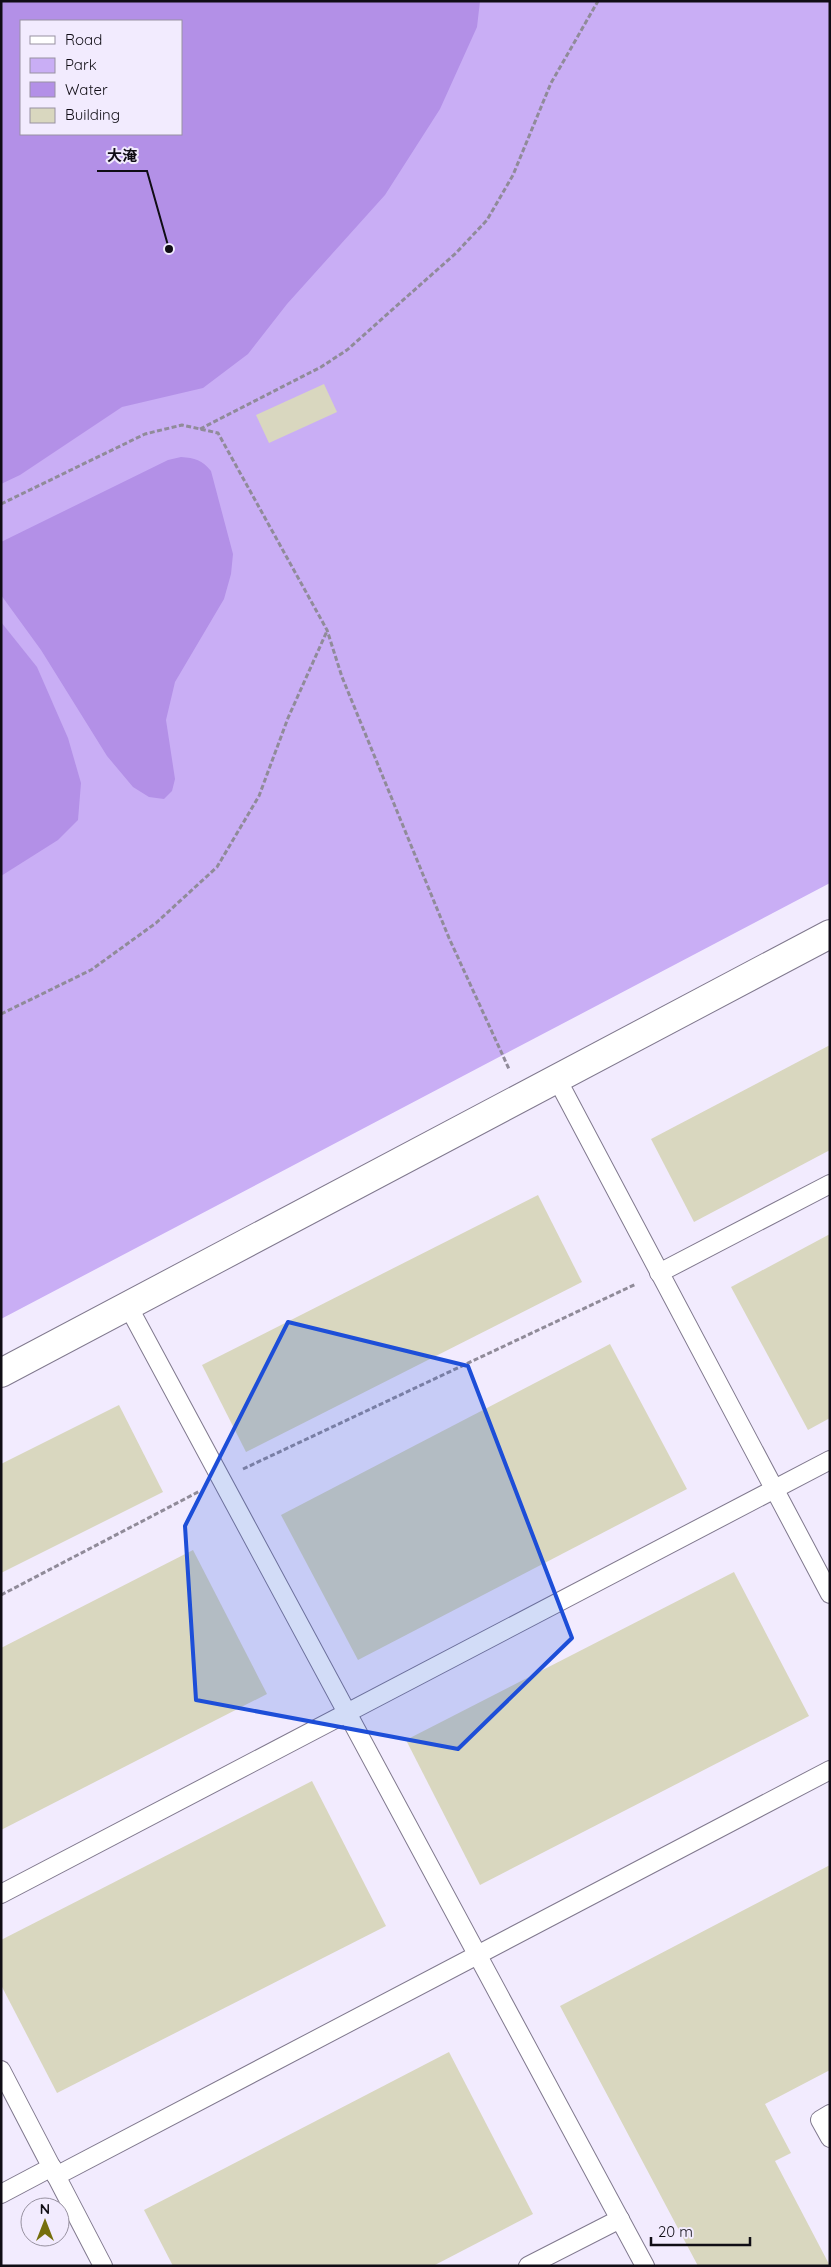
<svg xmlns="http://www.w3.org/2000/svg" width="831" height="2267" viewBox="0 0 831 2267" font-family="Quicksand,'Noto Sans SC',sans-serif">
  <rect width="100%" height="100%" fill="#f2ebfe"/>
  <!-- green -->
  <path fill="#c9aef5" fill-rule="evenodd" d="M1 1H830V883L1 1319ZM21 21H181V134H21Z"/>
  <!-- water -->
  <g fill="#b390e7" fill-rule="evenodd">
    <path d="M1 1H480L477 27 440 109 385 195 287 304 248 354 203 388 122 407 20 475 1 484ZM21 21H181V134H21Z"/>
    <path d="M181 457C195 458 202 460 211 471L233 554 231 574 224 599 175 682 166 720 175 779 172 791 164 799 149 797 133 787 107 756 41 650 1 595V542L168 460Z"/>
    <path d="M1 622 37 667 68 738 81 783 78 820 58 840 1 876Z"/>
  </g>
  <!-- building -->
  <g fill="#d9d7bf">
    <path d="M324 384 337 412 269 443 256 415Z"/>
    <path d="M830 1045V1150L694 1222 651 1139Z"/>
    <path d="M538 1195 582 1282 246 1452 202 1365Z"/>
    <path d="M830 1234V1418L808 1430 731 1287Z"/>
    <path d="M610 1344 687 1489 358 1660 281 1515Z"/>
    <path d="M119 1405 163 1492 1 1573V1464Z"/>
    <path d="M193 1550 267 1694 1 1830V1648Z"/>
    <path d="M734 1572 809 1716 480 1885 406 1740Z"/>
    <path d="M312 1781 386 1926 57 2093 1 1985V1940Z"/>
    <path d="M830 1865V2070L765 2104 791 2153 775 2161 830 2266H698L560 2006Z"/>
    <path d="M449 2052 533 2214 433 2266H173L144 2210Z"/>
  </g>
  <g fill="none" stroke-linecap="round" stroke-linejoin="round">
    <defs>
      <g id="service">
        <path d="M557 1079 830 1594"/>
        <path d="M659 1273 830 1184"/>
        <path d="M128 1306 645 2266"/>
        <path d="M1 1894 830 1460"/>
        <path d="M1 2070 103 2266"/>
        <path d="M830 2114 820 2120 830 2138"/>
        <path d="M56 2176 830 1770"/>
        <path d="M1 2194 52 2167"/>
        <path d="M528 2266 620 2219"/>
      </g>
      <path id="tertiary" d="M1 1373 830 934"/>
    </defs>
    <!-- service casing -->
    <use href="#service" stroke="#80798e" stroke-width="20"/>
    <!-- tertiary casing -->
    <use href="#tertiary" stroke="#80798e" stroke-width="30"/>
    <!-- path -->
    <g stroke="#908b99" stroke-width="3" stroke-dasharray="5 2.5" stroke-linecap="butt">
      <path d="M200 429 321 367 347 350 456 253 487 220 513 175 551 83 598 1"/>
      <path d="M1 504 145 434 182 425 218 433 327 630 342 677 449 938 509 1069"/>
      <path d="M1 1014 91 970 156 923 217 867 259 796 288 718 327 631"/>
      <path d="M243 1469 636 1284"/>
      <path d="M1 1595 200 1491"/>
    </g>
    <!-- service -->
    <use href="#service" stroke="#fff" stroke-width="18"/>
    <!-- tertiary -->
    <use href="#tertiary" stroke="#fff" stroke-width="28"/>
  </g>
  <!-- marked area -->
  <path fill="#1d4ed8" fill-opacity="0.2" stroke="#1d4ed8" stroke-width="4" stroke-linejoin="round" d="M288 1322 468 1366 572 1638 458 1749 196 1700 185 1526Z"/>
  <!-- callouts -->
  <path fill="none" stroke="#100d15" stroke-width="2" d="M169 249L147 171H97"/>
  <circle fill="#100d15" stroke="#f2ebfe" stroke-width="2" cx="169" cy="249" r="5"/>
  <g font-size="15" text-anchor="middle" font-weight="bold" fill="#100d15" stroke="#f2ebfe" stroke-width="4" stroke-linejoin="round" paint-order="stroke">
    <text x="122" y="161">大淹</text>
  </g>
  <!-- border -->
  <rect width="831" height="2267" fill="none" stroke="#100d15" stroke-width="5"/>
  <!-- legend -->
  <rect x="20" y="20" width="162" height="115" fill="#f2ebfe" stroke="#9892a1"/>
  <rect x="30" y="36" width="25" height="8" fill="#ffffff" stroke="#9892a1"/>
  <text x="65" y="45" font-size="15" fill="#100d15">Road</text>
  <rect x="30" y="58" width="25" height="15" fill="#c9aef5" stroke="#9892a1"/>
  <text x="65" y="70" font-size="15" fill="#100d15">Park</text>
  <rect x="30" y="82" width="25" height="15" fill="#b390e7" stroke="#9892a1"/>
  <text x="65" y="95" font-size="15" fill="#100d15">Water</text>
  <rect x="30" y="108" width="25" height="15" fill="#d9d7bf" stroke="#9892a1"/>
  <text x="65" y="120" font-size="15" fill="#100d15">Building</text>
  <!-- north arrow -->
  <g transform="translate(45 2222)"><circle r="24" fill="#f2ebfe" stroke="#9892a1"/>
  <path d="M0-4L9 19L0 12L-9 19Z" fill="#766f0d"/>
  <text y="-8" font-size="14" font-weight="bold" text-anchor="middle" fill="#100d15">N</text>
  </g>
  <!-- scale -->
  <path d="M651 2237v8h99v-8" fill="none" stroke="#100d15" stroke-width="2.5"/>
  <text x="658" y="2237" font-size="15" fill="#100d15" stroke="#f2ebfe" stroke-width="4" paint-order="stroke">20 m</text>
</svg>
